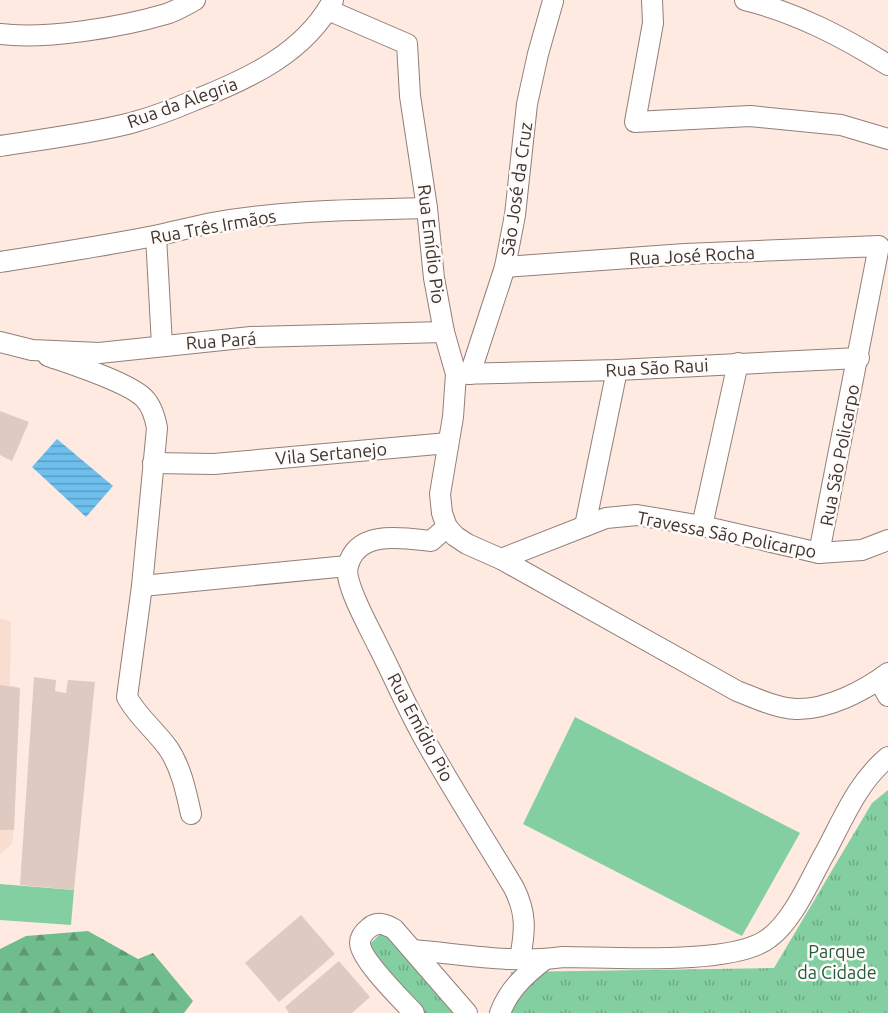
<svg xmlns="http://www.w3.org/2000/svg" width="888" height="1013" viewBox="0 0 888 1013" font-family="Ubuntu,sans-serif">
  <defs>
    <pattern id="forest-firs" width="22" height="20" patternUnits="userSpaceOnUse" patternTransform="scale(1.5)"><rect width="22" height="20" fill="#6fbc8d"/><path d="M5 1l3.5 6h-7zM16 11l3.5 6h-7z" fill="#5c9a74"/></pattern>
    <pattern id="park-tufts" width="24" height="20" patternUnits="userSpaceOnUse" patternTransform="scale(1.5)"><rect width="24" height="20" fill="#84cfa1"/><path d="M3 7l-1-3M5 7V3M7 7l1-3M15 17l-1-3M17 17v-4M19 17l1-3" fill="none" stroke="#6da984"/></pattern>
    <pattern id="water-rules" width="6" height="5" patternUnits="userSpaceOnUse" patternTransform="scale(1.5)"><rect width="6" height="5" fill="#6dbfed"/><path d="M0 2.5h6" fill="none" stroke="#5b9cc1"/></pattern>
  </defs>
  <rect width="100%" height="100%" fill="#ffeae1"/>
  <!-- built -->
  <path fill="#f9ddd1" d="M0 618 11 622 10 685 20 688 14 830 12 844 0 854Z"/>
  <!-- forest -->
  <path fill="url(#forest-firs)" d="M88 931 138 959 153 953 193 1001 184 1013H0V949L26 936Z"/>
  <!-- park -->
  <g fill="url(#park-tufts)">
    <path d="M888 790V1013H508L511 972 774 968 872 803Z"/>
    <path d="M379 935H386L453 1013H424L372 954 369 945Z"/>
  </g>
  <!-- garden -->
  <g fill="#84cfa1">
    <path d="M575 717 800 833 742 936 523 824Z"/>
    <path d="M0 884 74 890 71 925 0 920Z"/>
  </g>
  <!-- water -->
  <path fill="url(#water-rules)" d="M57 439 113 486 86 517 32 467Z"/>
  <!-- building -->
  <g fill="#dfcac2">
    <path d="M0 411 29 422 12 461 0 455Z"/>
    <path d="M34 677 56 680 55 691 66 693 68 680 95 682 74 890 20 885Z"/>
    <path d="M0 685 20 688 14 830H0Z"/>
    <path d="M301 915 335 954 279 1002 245 963Z"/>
    <path d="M339 961 370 997 352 1013H289L285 1007Z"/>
  </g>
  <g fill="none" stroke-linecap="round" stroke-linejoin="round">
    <defs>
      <g id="minor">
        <path d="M652 0 653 23 635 122 750 116 841 125 888 139"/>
        <path d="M745 0C797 13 843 37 888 65"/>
        <path d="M328 10 407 44 410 96 427 208 434 278 444 332 456 374 453 417 440 494 442 513 447 527 455 536 467 544 501 559 737 691C755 698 776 708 796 709 827 710 864 691 888 673"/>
        <path d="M0 34C45 40 122 27 166 14 176 11 186 5 195 0"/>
        <path d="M0 146C44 139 88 134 131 123 153 117 174 109 195 100 248 79 305 53 333 0"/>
        <path d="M156 236 162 345"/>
        <path d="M0 262C51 254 103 246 154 236 173 232 192 227 212 223 283 210 355 210 427 208"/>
        <path d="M505 267 685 254 879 246 819 553"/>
        <path d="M0 342 32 350 99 353 251 337 444 332"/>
        <path d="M48 356C71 364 128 382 144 398 152 406 155 417 157 428L142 586"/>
        <path d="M456 374 617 370 859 358"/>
        <path d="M470 374 505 267 515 215 527 104 538 54 553 1"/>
        <path d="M153 463 214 464 448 443"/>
        <path d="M585 526 617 370"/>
        <path d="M702 526 738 363"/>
        <path d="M447 527 431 541C403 538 357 529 348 566 343 582 370 629 378 646 395 679 410 715 429 747 456 795 486 841 514 888 527 914 525 931 520 959"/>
        <path d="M501 559 606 518 637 515 702 526 819 553 862 550 888 540"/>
        <path d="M879 680 888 696"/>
        <path d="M191 814C186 791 181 767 168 748 155 730 137 716 127 697L142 586 347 566"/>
        <path d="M413 950C462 954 514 964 563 957 611 957 734 966 769 938 794 920 811 877 826 851 844 817 858 782 888 757"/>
        <path d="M414 1013C402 1000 360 959 360 943 360 937 364 932 369 928 377 921 385 924 394 929L467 1013"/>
        <path d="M500 1013C509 989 525 975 544 960"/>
      </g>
    </defs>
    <!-- minor casing -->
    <use href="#minor" stroke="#927f77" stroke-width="22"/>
    <!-- minor -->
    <use href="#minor" stroke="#fff" stroke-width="20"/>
  </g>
  <g text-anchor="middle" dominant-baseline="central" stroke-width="5" stroke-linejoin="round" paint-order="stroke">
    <!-- street labels -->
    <g font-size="18" fill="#3c3431" stroke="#fffbf9">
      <text transform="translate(182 102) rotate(-20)">Rua da Alegria</text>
      <text transform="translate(516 189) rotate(-82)">São José da Cruz</text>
      <text transform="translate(213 226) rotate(-10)">Rua Três Irmãos</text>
      <text transform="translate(432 244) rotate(83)">Rua Emídio Pio</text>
      <text transform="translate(692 255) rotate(-3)">Rua José Rocha</text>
      <text transform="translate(221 340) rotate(-4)">Rua Pará</text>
      <text transform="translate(657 367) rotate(-3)">Rua São Raui</text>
      <text transform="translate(331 453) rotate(-5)">Vila Sertanejo</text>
      <text transform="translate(839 455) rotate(-79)">Rua São Policarpo</text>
      <text transform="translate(727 534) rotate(11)">Travessa São Policarpo</text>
      <text transform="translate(421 727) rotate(62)">Rua Emídio Pio</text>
    </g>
    <!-- park labels -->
    <g font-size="18" fill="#225b3b" stroke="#fffbf9">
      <text x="837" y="951">Parque<tspan x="837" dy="21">da Cidade</tspan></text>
    </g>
  </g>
</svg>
